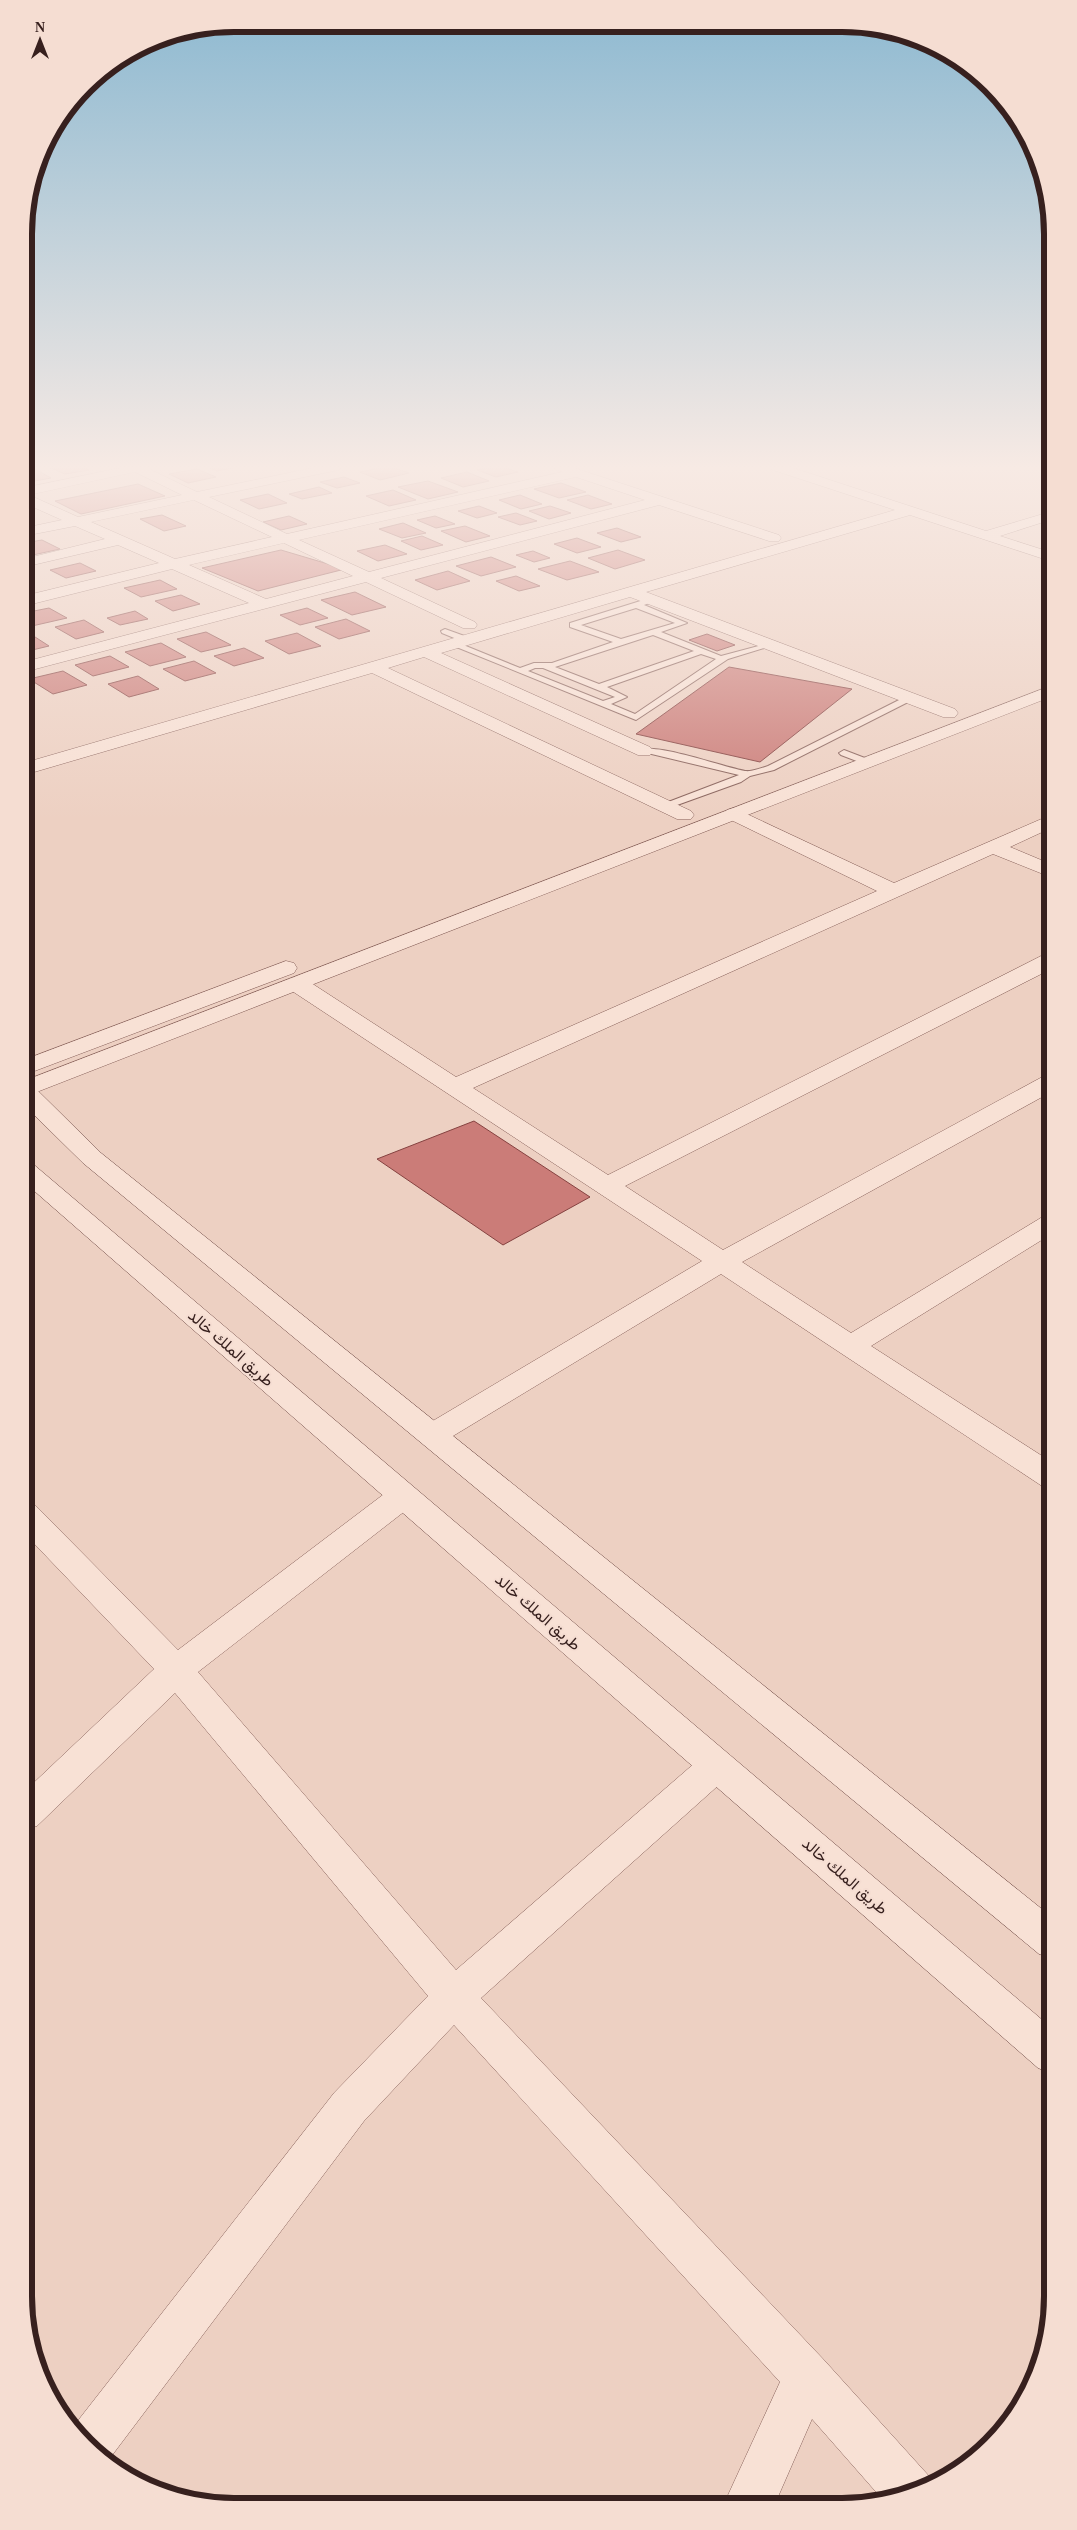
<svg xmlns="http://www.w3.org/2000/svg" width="1077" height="2530" viewBox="0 0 1077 2530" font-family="'Times New Roman',Vazirmatn,serif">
  <rect width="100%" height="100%" fill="#edd0c2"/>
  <!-- building -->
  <g fill="#cb7c78" stroke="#854240">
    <path d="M46 466H80L89 470 65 474Z"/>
    <path d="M205 466H242L217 471Z"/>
    <path d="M389 466 409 473 380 480 360 472Z"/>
    <path d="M500 466 518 472 496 477 477 470Z"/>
    <path d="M35 469 51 478 24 483V471Z"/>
    <path d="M197 469 216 477 188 483 169 474Z"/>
    <path d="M467 472 489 481 463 487 441 478Z"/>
    <path d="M344 477 360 483 337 488 320 482Z"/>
    <path d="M428 481 458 492 428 499 398 487Z"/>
    <path d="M561 483 586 492 559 498 534 489Z"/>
    <path d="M138 484 165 496 81 514 55 501Z"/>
    <path d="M319 487 332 493 302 499 289 494Z"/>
    <path d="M393 490 416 500 389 506 366 496Z"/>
    <path d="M268 494 287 503 259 509 240 500Z"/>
    <path d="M520 495 542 504 521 509 499 500Z"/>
    <path d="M588 495 612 504 591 509 567 500Z"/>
    <path d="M479 506 497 513 477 518 458 511Z"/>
    <path d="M550 506 571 513 549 519 529 511Z"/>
    <path d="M516 513 537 521 520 525 498 517Z"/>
    <path d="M162 515 186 526 164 531 140 519Z"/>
    <path d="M289 516 307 524 281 530 263 522Z"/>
    <path d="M435 516 455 524 436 528 417 520Z"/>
    <path d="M403 523 426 533 402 538 379 529Z"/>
    <path d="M465 526 490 536 466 542 441 531Z"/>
    <path d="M617 528 641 537 621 542 597 533Z"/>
    <path d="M422 536 443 545 421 550 401 541Z"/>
    <path d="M577 538 601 547 577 553 554 544Z"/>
    <path d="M42 540 60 549 24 557V543Z"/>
    <path d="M385 545 407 554 378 561 357 551Z"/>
    <path d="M281 550 345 569 258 591 202 568Z"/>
    <path d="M618 550 645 560 615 569 588 558Z"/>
    <path d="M533 551 550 558 534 562 516 555Z"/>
    <path d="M491 557 516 567 481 576 456 566Z"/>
    <path d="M570 561 599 572 567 580 538 569Z"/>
    <path d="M80 563 96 571 66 578 50 570Z"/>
    <path d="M448 571 470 581 437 590 415 580Z"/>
    <path d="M516 576 540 586 519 591 496 581Z"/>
    <path d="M160 580 177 589 141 597 124 588Z"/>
    <path d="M355 592 386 607 352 615 321 600Z"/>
    <path d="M181 595 200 604 173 611 155 601Z"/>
    <path d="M49 608 67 618 32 626 24 622V613Z"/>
    <path d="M307 608 328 618 300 625 280 615Z"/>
    <path d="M135 611 148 619 120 625 107 618Z"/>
    <path d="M346 619 370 631 339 639 315 627Z"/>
    <path d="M84 620 104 632 76 639 55 627Z"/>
    <path d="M206 632 231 645 201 652 177 639Z"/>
    <path d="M297 633 321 646 289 654 265 641Z"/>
    <path d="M707 634 735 645 717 651 689 640Z"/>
    <path d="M32 635 49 646 24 652V637Z"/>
    <path d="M161 643 186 657 150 666 125 652Z"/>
    <path d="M244 648 264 658 234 666 214 656Z"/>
    <path d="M110 656 129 667 93 676 75 665Z"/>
    <path d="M194 661 216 673 185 681 163 669Z"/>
    <path d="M729 667 852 689 760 762 636 734Z"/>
    <path d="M63 671 87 685 53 694 29 679Z"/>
    <path d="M138 676 159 689 129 697 108 684Z"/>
    <path d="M474 1121 590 1197 503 1245 377 1159Z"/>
  </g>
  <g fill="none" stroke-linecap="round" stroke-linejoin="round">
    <defs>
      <g id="service">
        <path d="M650 598 657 600 644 605 687 623 661 632 721 656 770 643 774 645 728 659 636 720 449 644 456 642 520 668 534 663H552L613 642 570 627V623ZM636 608 675 623 621 639 581 625ZM653 635 694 651 599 684 555 667ZM701 654 716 659 635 714 611 704 627 697 607 687ZM535 668H543L615 697 603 701 528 671Z"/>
        <path d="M445 629 470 638 471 640 464 642 442 633 441 631Z"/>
        <path d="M909 695 913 698 912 700 774 770 750 776 741 782 666 809 661 806 663 804 739 775 639 751C652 741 726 768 745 771 752 772 761 768 768 766Z"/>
        <path d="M844 750 870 760 872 762 867 765 841 755 839 753Z"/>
      </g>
      <g id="minor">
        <path d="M130 466H152L149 469 197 492 322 466H344L338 470 209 497 287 534 562 472 552 467 568 466 779 535 781 538 779 541H769L659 505 381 578 475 622 477 625 475 628H463L366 582 24 672V662L249 603 172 569 24 606V596L159 563 118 545 24 567V559L105 539 75 526 24 536V528L62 520 24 503V488ZM135 472 182 495 78 517 29 495ZM576 477 645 500 369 572 299 540ZM194 500 272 537 175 559 91 522ZM284 543 353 576 266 599 189 565Z"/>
        <path d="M769 466H787L986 531 1053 511V519L1000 536 1053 553V562L910 515 646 592 955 709 958 713 955 717H943L630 597 441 653 650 747 653 751 650 755H638L424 657 388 668 691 811 694 815 691 819H677L372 673 24 775V763L895 510 770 469Z"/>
        <path d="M734 808 894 883 1053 814V827L1010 847 1053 865V878L993 854 473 1088 608 1175 1045 954 1053 952V968L625 1186 723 1250 1044 1076 1053 1074V1091L742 1262 851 1333 1044 1216 1053 1214V1233L871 1346 1053 1463V1489L1042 1486 721 1274 443 1442 432 1445 421 1442 417 1435 421 1428 702 1261 289 989 286 984 289 979 297 977 305 979 456 1077 877 891 727 818 724 814 727 810Z"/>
        <path d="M403 1485 414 1488 419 1496 414 1504 198 1672 456 1970 704 1755 717 1750 730 1755 735 1765 730 1775 481 1998 824 2360 928 2475 931 2484 896 2499 884 2501 812 2419 774 2506H723L780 2382 454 2025 364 2121 107 2462 95 2454 73 2427 334 2093 428 1996 175 1693 37 1826 24 1830V1792L154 1669 24 1533V1502L35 1505 178 1650 392 1488Z"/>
      </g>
      <g id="tertiary">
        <path d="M1053 685V696L24 1097V1081Z"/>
        <path d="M286 961 294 963 297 968 294 973 24 1075V1060Z"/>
      </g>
      <g id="secondary">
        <path d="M24 1084 33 1086 101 1153 1053 1918V1959L1039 1954 83 1163 24 1105Z"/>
        <path d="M24 1161 33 1164 1053 2029V2074L1038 2068 24 1182Z"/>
      </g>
    </defs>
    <!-- service casing -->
    <use href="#service" stroke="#87615a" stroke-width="2"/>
    <!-- minor casing -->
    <use href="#minor" stroke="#87615a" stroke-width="1"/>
    <!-- tertiary casing -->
    <use href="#tertiary" stroke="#87615a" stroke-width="1"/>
    <!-- secondary casing -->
    <use href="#secondary" stroke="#68423d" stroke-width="1"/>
    <!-- service -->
    <use href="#service" fill="#f8e1d5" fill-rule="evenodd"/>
    <!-- minor -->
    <use href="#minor" fill="#f8e1d5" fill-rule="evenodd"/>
    <!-- tertiary -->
    <use href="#tertiary" fill="#f8e1d5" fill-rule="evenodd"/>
    <!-- secondary -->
    <use href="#secondary" fill="#f8e1d5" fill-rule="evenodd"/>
  </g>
  <!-- sky -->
  <linearGradient id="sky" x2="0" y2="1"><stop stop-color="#8db9d1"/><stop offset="0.57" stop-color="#f7eae4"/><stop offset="1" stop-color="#f7eae4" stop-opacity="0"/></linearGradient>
  <rect width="1077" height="820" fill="url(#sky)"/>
  <g text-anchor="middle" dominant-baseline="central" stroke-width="4" stroke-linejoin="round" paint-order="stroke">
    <!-- near-street labels -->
    <g font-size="16" fill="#37201e" stroke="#f5ddd2">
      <text transform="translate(231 1348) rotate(41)">طريق الملك خالد</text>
      <text transform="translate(538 1612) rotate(41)">طريق الملك خالد</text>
      <text transform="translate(845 1876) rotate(41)">طريق الملك خالد</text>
    </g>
  </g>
  <!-- crop -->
  <path d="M0 0H1077V2530H0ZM234 32H842A202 202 0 0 1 1044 234V2296A202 202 0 0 1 842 2498H234A202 202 0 0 1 32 2296V234A202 202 0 0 1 234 32Z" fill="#f5ddd2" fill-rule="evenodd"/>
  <path fill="none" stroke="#37201e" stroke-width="6" d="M234 32H842A202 202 0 0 1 1044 234V2296A202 202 0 0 1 842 2498H234A202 202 0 0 1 32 2296V234A202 202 0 0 1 234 32Z"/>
  <!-- north arrow -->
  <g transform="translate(40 40)" stroke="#f5ddd2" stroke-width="4" paint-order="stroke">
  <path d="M0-4L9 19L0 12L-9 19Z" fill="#37201e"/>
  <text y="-8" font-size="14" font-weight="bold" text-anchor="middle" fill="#37201e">N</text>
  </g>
</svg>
